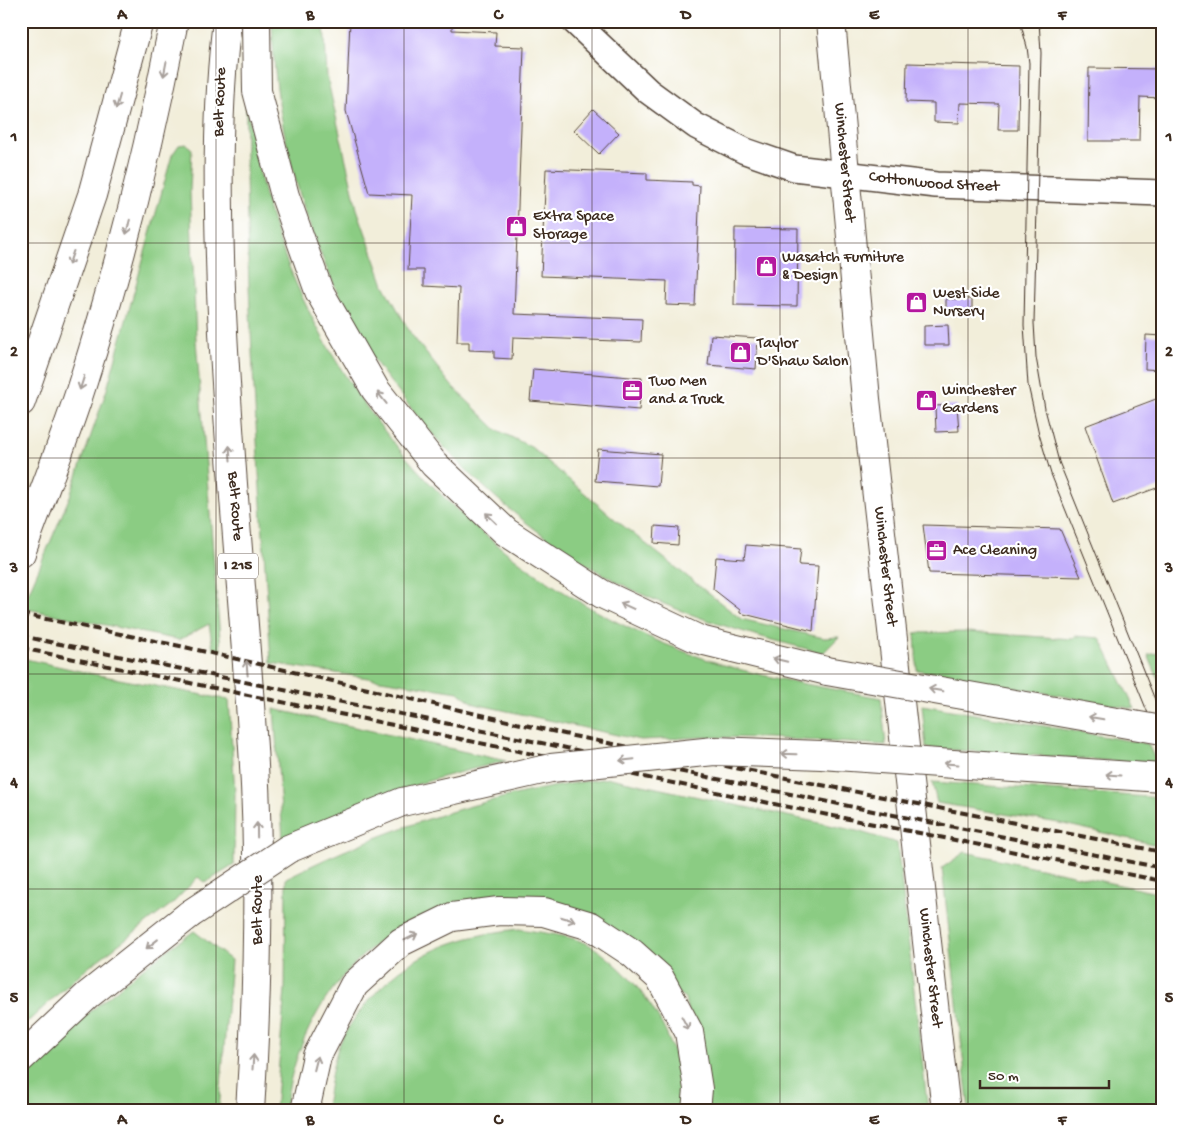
<svg xmlns="http://www.w3.org/2000/svg" width="1183" height="1132" viewBox="0 0 1183 1132" font-family="'Gochi Hand',sans-serif">
  <rect width="100%" height="100%" fill="#fff"/>
  <filter id="ink" filterUnits="userSpaceOnUse"><feTurbulence type="fractalNoise" baseFrequency=".02" numOctaves="2"/><feDisplacementMap in="SourceGraphic" scale="10" xChannelSelector="R" yChannelSelector="G"/><feConvolveMatrix kernelMatrix="1 2 1 2 8 2 1 2 1" color-interpolation-filters="sRGB"/></filter>
  <filter id="wash" filterUnits="userSpaceOnUse"><feTurbulence type="fractalNoise" baseFrequency=".0096" numOctaves="4" result="noise"/><feDisplacementMap in="SourceGraphic" scale="20" xChannelSelector="R" yChannelSelector="G"/><feGaussianBlur stdDeviation="1.12" result="paint"/><feColorMatrix in="noise" values="0 0 0 0 0 0 0 0 0 0 0 0 0 0 0 0 0 1.4 0 .05"/><feComposite in="paint" operator="in"/></filter>
  <g filter="url(#wash)">
    <rect width="100%" height="100%" fill="#f2eeda"/>
    <!-- green -->
    <g fill="#8bcc83" stroke="#637b50">
      <path d="M272 21H324L327 77 357 209 384 285 411 334 451 385 497 430 531 447 617 521 741 619 824 638 839 637 823 653C759 637 696 620 637 592 545 547 465 479 403 398 393 385 382 372 373 358 312 258 274 139 272 21Z"/>
      <path d="M246 103C254 143 260 184 273 223 341 432 513 601 724 665 775 680 828 688 881 698L886 745 768 738 708 737 640 740 475 704 458 692 271 663C260 476 244 290 246 103Z"/>
      <path d="M186 144 192 149 190 191 196 340 221 651 213 649 209 624 179 640 22 608 70 496 107 389 172 155 179 145Z"/>
      <path d="M967 632 1073 639 1075 636 1100 638 1135 709 917 670 915 633Z"/>
      <path d="M1162 652V688L1148 655Z"/>
      <path d="M21 658 93 674 229 700 235 793 234 865 205 883 198 877 173 903 81 973 21 1028Z"/>
      <path d="M922 705 1148 744 1157 764 926 748Z"/>
      <path d="M274 709 506 761C450 774 394 789 342 812 322 821 302 831 283 839Z"/>
      <path d="M610 778 857 831 897 843 928 1111H707L685 998C650 973 615 948 580 923 570 916 557 903 546 899 528 893 500 897 481 899 374 914 297 1006 285 1111H275L285 989 286 878C388 827 496 792 610 778Z"/>
      <path d="M932 782 1162 798V846L1059 823 937 803Z"/>
      <path d="M965 852 1162 894V1111H969L942 868Z"/>
      <path d="M519 929C538 932 577 936 593 947 643 980 689 1049 679 1111H325C329 1091 331 1070 337 1051 343 1034 355 1016 367 1003 408 953 456 936 519 929Z"/>
      <path d="M194 931 231 960 219 1111H21V1078L23 1075C76 1021 132 974 194 931Z"/>
    </g>
    <g id="blocks">
      <!-- building -->
      <g fill="#c4b1fb">
        <path d="M350 21H452V30L496 32 495 46 524 47 514 314 642 319 641 342 513 337 512 359 494 358V351L469 350V342H457L459 288 424 286V270H408L412 195 369 193 346 111Z"/>
        <path d="M907 63 1019 66 1018 130H998L999 104 960 103 959 123 934 122V103L906 102Z"/>
        <path d="M1089 68 1162 69V98L1140 97 1139 141H1088Z"/>
        <path d="M593 109 619 133 599 154 574 130Z"/>
        <path d="M546 169 647 173V180L692 182V185L700 186 695 306 666 305 667 281 541 276Z"/>
        <path d="M735 228 798 229 797 306 734 305Z"/>
        <rect x="946" y="299" width="26" height="16"/>
        <path d="M948 325 949 345H924V326Z"/>
        <path d="M711 335 758 338 756 369 708 365Z"/>
        <path d="M1146 335 1162 336V370L1145 369Z"/>
        <path d="M533 369 642 378 639 410 530 401Z"/>
        <path d="M1156 399 1162 414V486L1113 504 1085 426Z"/>
        <path d="M957 405 959 431 936 432 935 406Z"/>
        <path d="M598 449 661 454 658 486 595 481Z"/>
        <path d="M923 525 1060 529 1081 577 929 573Z"/>
        <path d="M655 526 679 528 678 545 654 543Z"/>
        <path d="M746 545 801 549 799 565 818 566 813 631 740 613V610L713 589 716 557 744 559Z"/>
      </g>
    </g>
  </g>
  <g filter="url(#ink)">
    <use href="#blocks" fill-opacity="0" stroke="#56473a" stroke-width="1"/>
    <g fill="none" stroke-linecap="round" stroke-linejoin="round">
      <defs>
        <g id="tertiary">
          <path id="s1" d="M574 21 648 91 696 126 745 151 794 168 936 185 1162 193"/>
        </g>
        <g id="secondary">
          <path id="s2" d="M831 21 866 399 946 1111"/>
        </g>
        <g id="motorway">
          <path id="s3" d="M227 21C216 110 218 200 221 290 227 438 242 585 252 733 261 859 258 985 250 1111"/>
          <path d="M256 21 257 91 285 196 319 291 375 389 434 464 506 532 602 594 700 640 827 671"/>
          <path d="M21 402 92 195 139 21"/>
          <path d="M21 553C41 497 64 442 82 385 120 266 150 144 174 21"/>
          <path d="M21 1058 88 995 190 914"/>
          <path d="M305 1111 317 1056 354 985 401 942 452 917 499 911 544 912 591 926 632 953 660 978 689 1032 698 1089 696 1111"/>
        </g>
      </defs>
      <!-- tertiary casing -->
      <use href="#tertiary" stroke="#56473a" stroke-width="28"/>
      <!-- secondary casing -->
      <use href="#secondary" stroke="#56473a" stroke-width="30"/>
      <!-- motorway casing -->
      <use href="#motorway" stroke="#56473a" stroke-width="30"/>
      <!-- tertiary -->
      <use href="#tertiary" stroke="#fff" stroke-width="25"/>
      <!-- secondary -->
      <use href="#secondary" stroke="#fff" stroke-width="28"/>
      <!-- motorway -->
      <use href="#motorway" stroke="#fff" stroke-width="28"/>
      <!-- tram -->
      <g stroke="#3b2a1e" stroke-width="1">
        <path d="M1020 21 1027 47 1029 63 1024 325 1028 385 1039 434 1051 474 1162 748"/>
        <path d="M1039 21 1041 53 1034 323 1036 357 1045 409 1059 462 1162 717"/>
      </g>
      <!-- rail -->
      <g stroke="#3b2a1e" stroke-width="4" stroke-dasharray="8 4" stroke-linecap="butt">
        <path d="M21 614 180 646 573 736 1162 852"/>
        <path d="M21 636 868 810 1162 868"/>
        <path d="M21 648 808 811 1162 881"/>
      </g>
      <defs>
        <g id="motorway-bridge">
          <path d="M827 671 1162 730"/>
          <path d="M190 914 288 849 402 802 551 768 714 751 821 755 1162 778"/>
        </g>
      </defs>
      <!-- motorway-bridge casing -->
      <use href="#motorway-bridge" stroke="#56473a" stroke-width="30" stroke-linecap="butt"/>
      <!-- motorway-bridge -->
      <use href="#motorway-bridge" stroke="#fff" stroke-width="28"/>
    </g>
    <!-- one-way arrows -->
    <defs><path id="oneway-shaft" d="M-6 0H5M1.5-3L5.5 0L1.5 3" fill="none" stroke-width="1.6" stroke-linecap="round" stroke-linejoin="round" transform="scale(1.25)"/></defs>
    <g stroke="#a79f9a">
      <use href="#oneway-shaft" transform="translate(165 69) rotate(101)"/>
      <use href="#oneway-shaft" transform="translate(118 102) rotate(106)"/>
      <use href="#oneway-shaft" transform="translate(128 227) rotate(104)"/>
      <use href="#oneway-shaft" transform="translate(71 258) rotate(109)"/>
      <use href="#oneway-shaft" transform="translate(82 383) rotate(108)"/>
      <use href="#oneway-shaft" transform="translate(382 398) rotate(-128)"/>
      <use href="#oneway-shaft" transform="translate(230 453) rotate(-94)"/>
      <use href="#oneway-shaft" transform="translate(491 518) rotate(-136)"/>
      <use href="#oneway-shaft" transform="translate(627 606) rotate(-155)"/>
      <use href="#oneway-shaft" transform="translate(780 660) rotate(-166)"/>
      <use href="#oneway-shaft" transform="translate(247 668) rotate(-95)"/>
      <use href="#oneway-shaft" transform="translate(936 690) rotate(-170)"/>
      <use href="#oneway-shaft" transform="translate(1096 718) rotate(-170)"/>
      <use href="#oneway-shaft" transform="translate(789 754) rotate(-178)"/>
      <use href="#oneway-shaft" transform="translate(627 760) rotate(174)"/>
      <use href="#oneway-shaft" transform="translate(951 764) rotate(-176)"/>
      <use href="#oneway-shaft" transform="translate(1113 775) rotate(-176)"/>
      <use href="#oneway-shaft" transform="translate(257 830) rotate(-91)"/>
      <use href="#oneway-shaft" transform="translate(568 919) rotate(17)"/>
      <use href="#oneway-shaft" transform="translate(411 937) rotate(-27)"/>
      <use href="#oneway-shaft" transform="translate(152 944) rotate(142)"/>
      <use href="#oneway-shaft" transform="translate(685 1023) rotate(62)"/>
      <use href="#oneway-shaft" transform="translate(253 1062) rotate(-86)"/>
      <use href="#oneway-shaft" transform="translate(316 1063) rotate(-76)"/>
    </g>
  </g>
  <!-- grid -->
  <path fill="none" stroke="#3b2a1e" stroke-width="1" stroke-opacity="0.55" d="M216 21V1111M404 21V1111M592 21V1111M780 21V1111M968 21V1111M21 243H1162M21 458H1162M21 674H1162M21 889H1162"/>
  <!-- icons -->
  <defs>
    <symbol id="shop-square" viewBox="-11 -11 22 22"><rect x="-9" y="-9" width="18" height="18" rx="4" fill="#b5179e" stroke="#fff"/><path d="M-5-2.5h2.3a2.7 3.5 0 0 1 5.4 0H5L5.5 6h-11ZM-1.5-2.5h3a1.5 2.3 0 0 0-3 0Z" fill="#fff"/></symbol>
    <symbol id="office-square" viewBox="-11 -11 22 22"><rect x="-9" y="-9" width="18" height="18" rx="4" fill="#b5179e" stroke="#fff"/><path d="M-6-3h4V-5.5h4V-3h4V5H-6ZM-1-4.5V-3h2v-1.5ZM-6 0V1H6V0Z" fill="#fff"/></symbol>
  </defs>
  <g fill-rule="evenodd">
    <use href="#shop-square" x="504" y="214" width="25" height="25"/>
    <use href="#shop-square" x="754" y="254" width="25" height="25"/>
    <use href="#shop-square" x="904" y="290" width="25" height="25"/>
    <use href="#shop-square" x="728" y="340" width="25" height="25"/>
    <use href="#office-square" x="620" y="378" width="25" height="25"/>
    <use href="#shop-square" x="914" y="388" width="25" height="25"/>
    <use href="#office-square" x="924" y="538" width="25" height="25"/>
  </g>
  <g text-anchor="middle" dominant-baseline="central" stroke-width="4.5" stroke-linejoin="round" paint-order="stroke">
    <!-- shield labels -->
    <rect fill="#fff" stroke="#766a62" stroke-width="1" x="218" y="553.5" width="40" height="25" rx="4"/>
    <g font-size="15" font-weight="bold" fill="#3b2a1e">
      <text x="238" y="566">I 215</text>
    </g>
    <!-- street labels -->
    <g font-size="16" fill="#3b2a1e" stroke="#fff">
      <text transform="translate(221 102) rotate(-88)">Belt Route</text>
      <text stroke="none"><textPath href="#s2" startOffset="142">Winchester Street</textPath></text>
      <text stroke="none"><textPath href="#s1" startOffset="409">Cottonwood Street</textPath></text>
      <text stroke="none"><textPath href="#s3" startOffset="486">Belt Route</textPath></text>
      <text stroke="none"><textPath href="#s2" startOffset="548">Winchester Street</textPath></text>
      <text transform="translate(258 910) rotate(-90)">Belt Route</text>
      <text stroke="none"><textPath href="#s2" startOffset="952">Winchester Street</textPath></text>
    </g>
    <!-- poi labels -->
    <g font-size="16" fill="#3b2a1e" stroke="#fff" text-anchor="start">
      <text x="533" y="217">Extra Space<tspan x="533" dy="18">Storage</tspan></text>
      <text x="782" y="258">Wasatch Furniture<tspan x="782" dy="18">&amp; Design</tspan></text>
      <text x="933" y="294">West Side<tspan x="933" dy="18">Nursery</tspan></text>
      <text x="757" y="344">Taylor<tspan x="757" dy="18">D'Shaw Salon</tspan></text>
      <text x="649" y="382">Two Men<tspan x="649" dy="18">and a Truck</tspan></text>
      <text x="942" y="391">Winchester<tspan x="942" dy="18">Gardens</tspan></text>
      <text x="953" y="551">Ace Cleaning</text>
    </g>
  </g>
  <!-- margin -->
  <rect width="1183" height="1132" fill="none" stroke="#fff" stroke-width="55"/>
  <!-- scale -->
  <path d="M980 1080v8h129v-8" fill="none" stroke="#3b2a1e" stroke-width="2.5"/>
  <text x="988" y="1080" font-size="15" fill="#3b2a1e" stroke="#ffffff" stroke-width="4" paint-order="stroke">50 m</text>
  <rect x="28" y="28" width="1128" height="1076" fill="none" stroke="#3b2a1e" stroke-width="2"/>
  <g font-size="16" text-anchor="middle" font-weight="bold" fill="#3b2a1e">
    <text x="122" y="19">A</text>
    <text x="310" y="19">B</text>
    <text x="498" y="19">C</text>
    <text x="686" y="19">D</text>
    <text x="874" y="19">E</text>
    <text x="1062" y="19">F</text>
    <text x="14" y="141">1</text>
    <text x="1169" y="141">1</text>
    <text x="14" y="356">2</text>
    <text x="1169" y="356">2</text>
    <text x="14" y="572">3</text>
    <text x="1169" y="572">3</text>
    <text x="14" y="787">4</text>
    <text x="1169" y="787">4</text>
    <text x="14" y="1002">5</text>
    <text x="1169" y="1002">5</text>
    <text x="122" y="1124">A</text>
    <text x="310" y="1124">B</text>
    <text x="498" y="1124">C</text>
    <text x="686" y="1124">D</text>
    <text x="874" y="1124">E</text>
    <text x="1062" y="1124">F</text>
  </g>
</svg>
